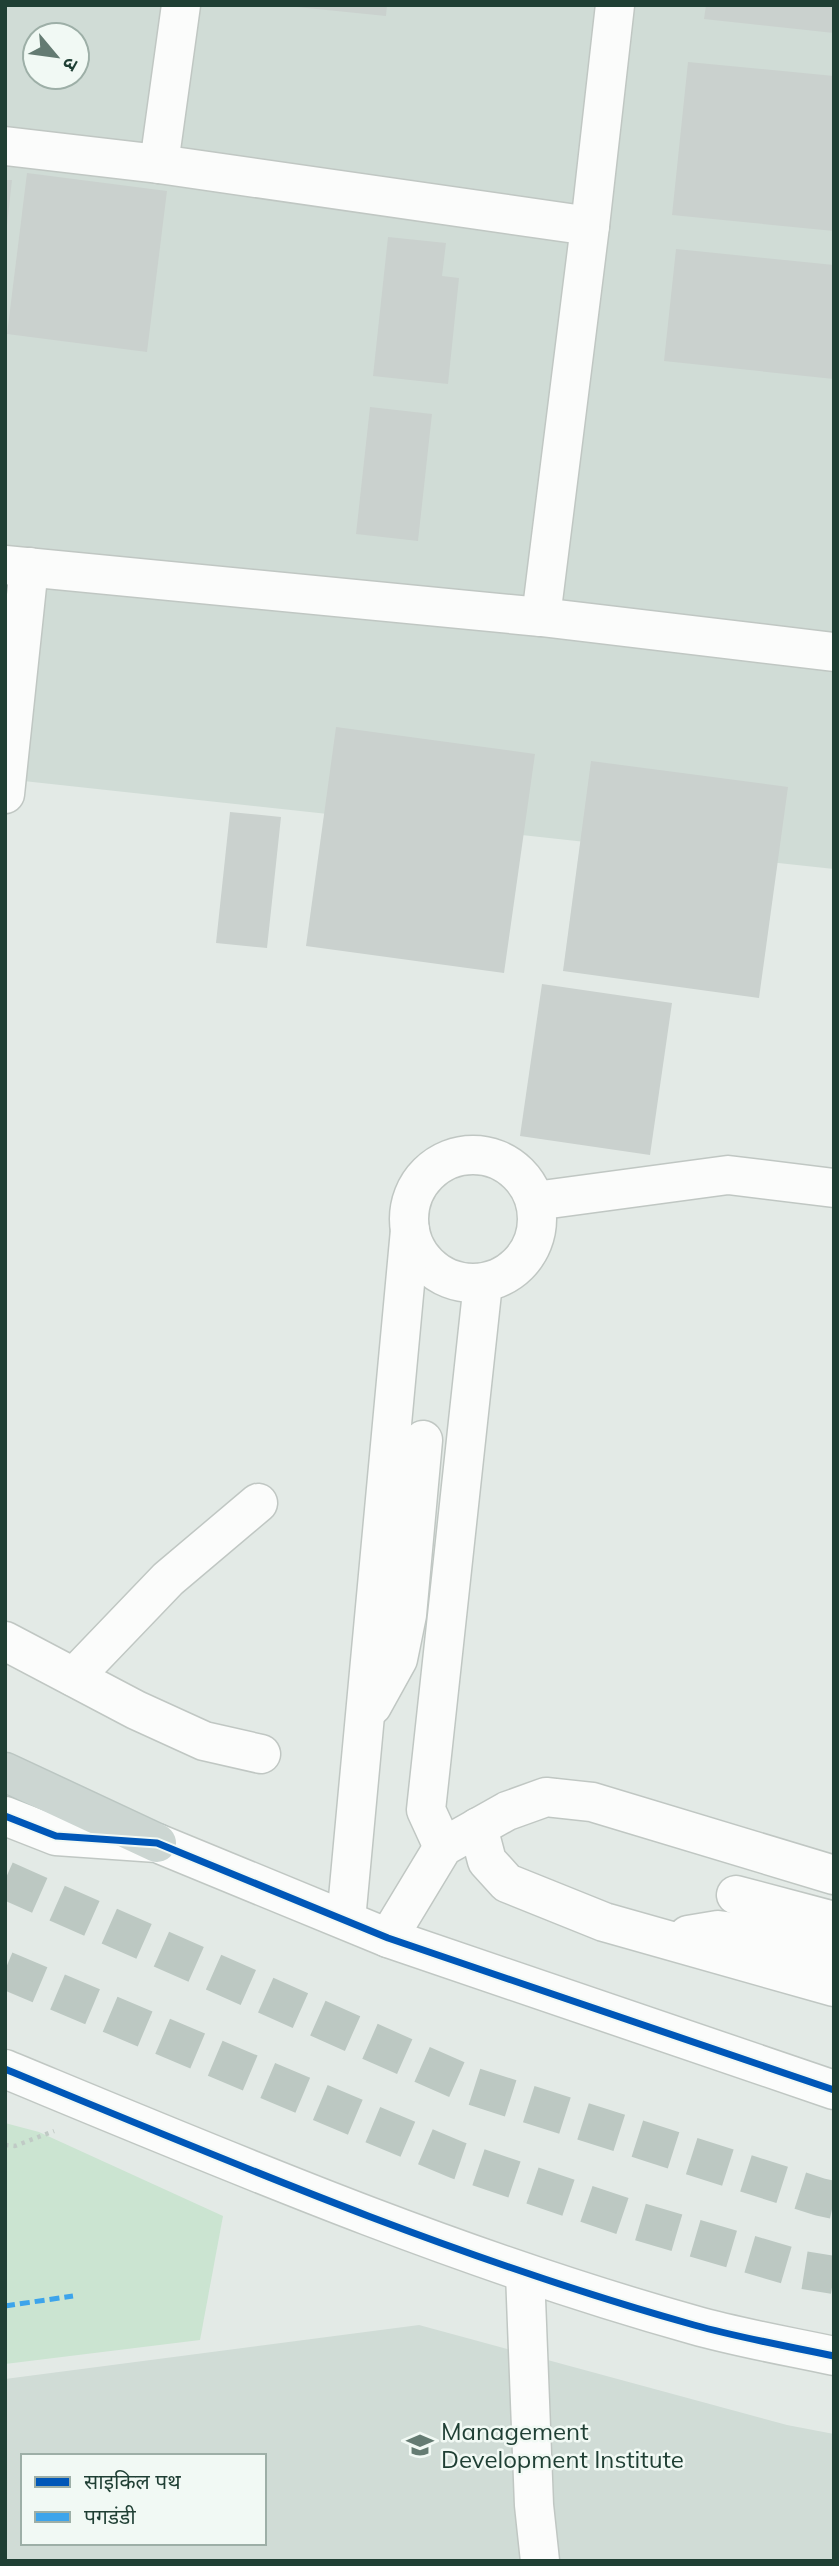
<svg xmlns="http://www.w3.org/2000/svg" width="839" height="2566" viewBox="0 0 839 2566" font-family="Mulish,'Noto Sans Devanagari',sans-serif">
  <rect width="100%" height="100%" fill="#e3eae6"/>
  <!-- built -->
  <g fill="#d0dcd6" fill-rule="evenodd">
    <path d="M5 5H834V869L5 779ZM35 35H77V77H35Z"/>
    <path d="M419 2325 787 2425 834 2434V2561H5V2379ZM23 2456H264V2543H23Z"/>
  </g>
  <!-- green -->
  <path fill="#cbe4d1" d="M5 2123 39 2132 223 2216 200 2340 5 2364Z"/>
  <!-- building -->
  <g fill="#cad1ce">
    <path d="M297 5H387L386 16 297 7Z"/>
    <path d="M706 5H834V33L704 19Z"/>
    <path d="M688 62 834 76V231L672 215Z"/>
    <path d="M27 173 167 191 147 352 7 334Z"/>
    <path d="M5 180H12L7 225H5Z"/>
    <path d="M388 237 446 243 442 276 459 278 448 384 373 376Z"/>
    <path d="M676 249 834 265V379L664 361Z"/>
    <path d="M370 407 432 414 418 541 356 534Z"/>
    <path d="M336 727 535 754 504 973 306 946Z"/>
    <path d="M591 761 788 787 759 998 563 971Z"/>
    <path d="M230 812 281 817 267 948 216 943Z"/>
    <path d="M542 984 672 1003 650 1155 520 1136Z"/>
  </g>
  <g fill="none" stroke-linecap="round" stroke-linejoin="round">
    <!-- major-tunnel -->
    <g stroke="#bcc8c2" stroke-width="38" stroke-dasharray="38 19" stroke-linecap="butt">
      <path d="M5 1880 469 2085 820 2197 834 2200"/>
      <path d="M5 1970 457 2160 637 2221 803 2270 834 2275"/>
    </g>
    <defs>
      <g id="minor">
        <path d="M5 146 159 164 590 226"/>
        <path d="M159 164 181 5"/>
        <path d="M5 565 541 617 834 652"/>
        <path d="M541 617 590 226 615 5"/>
        <path d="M5 794 29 567"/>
        <circle cx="473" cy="1219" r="64"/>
        <path d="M535 1201 728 1175 834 1188"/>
        <path d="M5 1641 136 1710 204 1741 261 1754"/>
        <path d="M74 1677 168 1579 258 1503"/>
        <path d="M372 1706 398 1659 407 1615 423 1440"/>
        <path d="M5 1816 56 1836 157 1843 388 1938 834 2090"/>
        <path d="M478 1827 487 1861 507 1883 604 1922 834 1987"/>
        <path d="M443 1847 426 1810 483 1283"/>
        <path d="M736 1895 834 1921"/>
        <path d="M346 1920 410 1230"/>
        <path d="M688 1935 718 1930 764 1936 834 1953"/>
        <path d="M388 1938 443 1847 507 1811 546 1797 592 1802 834 1875"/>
        <path d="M5 2069C232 2163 458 2259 694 2325 740 2338 787 2346 834 2356"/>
        <path d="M525 2273 534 2505 540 2561"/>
      </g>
      <path id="major" d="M5 1772 157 1843"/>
    </defs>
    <!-- minor casing -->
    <use href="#minor" stroke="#c0c7c3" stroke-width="41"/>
    <!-- major casing -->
    <use href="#major" stroke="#bbc6c2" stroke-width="41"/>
    <!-- path -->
    <path stroke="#c0cac5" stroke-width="4.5" stroke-dasharray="3.5 5" stroke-linecap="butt" d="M5 2145 15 2146 54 2131"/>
    <!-- minor -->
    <use href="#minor" stroke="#fbfcfb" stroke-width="38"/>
    <!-- major -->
    <use href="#major" stroke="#ccd6d2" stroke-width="38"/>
    <!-- quiet -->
    <path stroke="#3da4eb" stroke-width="5" stroke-dasharray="10 5" stroke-linecap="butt" d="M5 2306 73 2296"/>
    <defs>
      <g id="cycleway">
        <path d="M5 1816 56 1836 157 1843 388 1938 834 2090"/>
        <path d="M5 2069C232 2163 458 2259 694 2325 740 2338 787 2346 834 2356"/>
      </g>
    </defs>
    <!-- cycleway casing -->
    <use href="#cycleway" stroke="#f1f9f4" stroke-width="11"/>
    <!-- cycleway -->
    <use href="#cycleway" stroke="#0057b8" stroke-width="7"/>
  </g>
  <!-- icons -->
  <defs>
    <symbol id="university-bare" viewBox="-9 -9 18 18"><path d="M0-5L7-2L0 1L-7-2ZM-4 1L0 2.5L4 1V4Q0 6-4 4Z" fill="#647b72" stroke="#f1f9f4" stroke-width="2.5" paint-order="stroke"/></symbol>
  </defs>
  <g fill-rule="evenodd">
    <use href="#university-bare" x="401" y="2426" width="38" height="38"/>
  </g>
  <g text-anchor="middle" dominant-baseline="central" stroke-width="5" stroke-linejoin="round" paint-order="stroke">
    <!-- poi labels -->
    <g font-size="24" fill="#1f3f34" stroke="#f1f9f4" text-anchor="start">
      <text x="441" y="2431">Management<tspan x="441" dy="28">Development Institute</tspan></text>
    </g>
  </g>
  <!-- border -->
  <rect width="839" height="2566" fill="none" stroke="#1f3f34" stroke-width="14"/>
  <!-- legend -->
  <rect x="21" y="2454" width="245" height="91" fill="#f1f9f4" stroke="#9dafa7" stroke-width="2"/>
  <rect x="35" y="2477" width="35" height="10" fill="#0057b8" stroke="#9dafa7" stroke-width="2"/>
  <text x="84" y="2489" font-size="21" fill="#1f3f34">साइकिल पथ</text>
  <rect x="35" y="2512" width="35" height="10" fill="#3da4eb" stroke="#9dafa7" stroke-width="2"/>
  <text x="84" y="2524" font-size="21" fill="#1f3f34">पगडंडी</text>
  <!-- north arrow -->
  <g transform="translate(56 56) rotate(119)"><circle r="33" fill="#f1f9f4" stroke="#9dafa7" stroke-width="2"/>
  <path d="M0-5L12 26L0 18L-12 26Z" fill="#647b72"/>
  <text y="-10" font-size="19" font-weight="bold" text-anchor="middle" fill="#1f3f34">उ</text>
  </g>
</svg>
